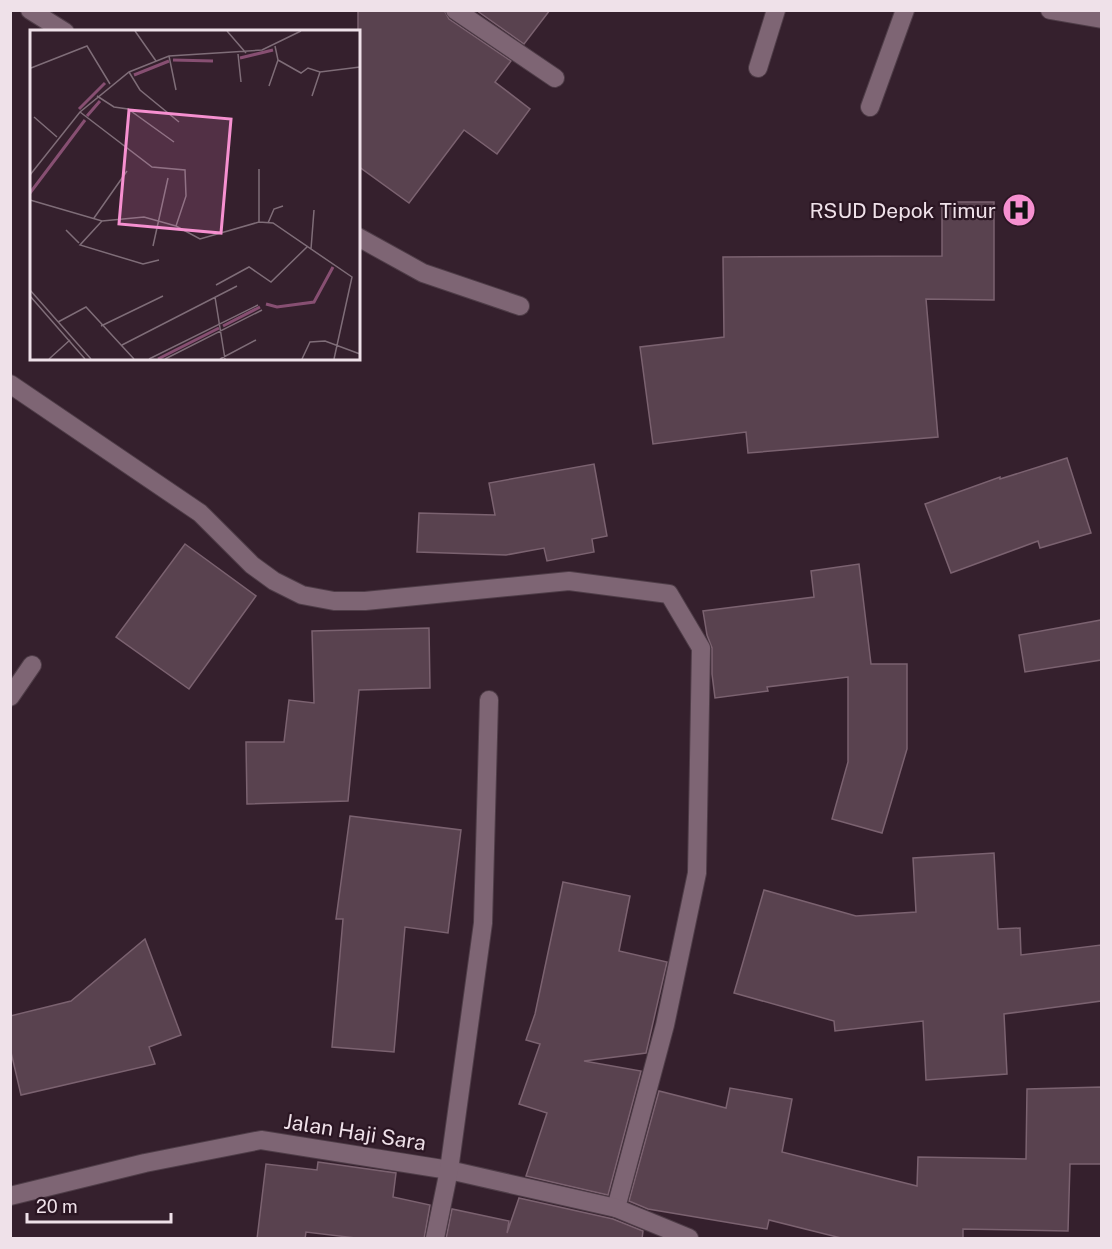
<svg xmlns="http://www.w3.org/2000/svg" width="1112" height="1249" viewBox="0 0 1112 1249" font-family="'Public Sans',sans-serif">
  <rect width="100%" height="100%" fill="#35202d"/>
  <!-- building -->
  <g fill="#59424f" stroke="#7b6270" stroke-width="1.5">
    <path d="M358 10H444L449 19 511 61 495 82 530 109 497 154 464 130 409 203 358 166Z"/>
    <path d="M476 10H550L524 44Z"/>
    <path d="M942 202H994V300L926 299 938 437 748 453 746 432 653 444 640 347 724 337 723 257 942 256Z"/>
    <path d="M1067 458 1091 533 1040 548 1038 541 951 573 925 504 1000 477V479Z"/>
    <path d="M594 464 607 536 592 539 594 552 547 561 544 548 506 555 417 552 419 513 495 515 489 483Z"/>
    <path d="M185 544 256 596 189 689 116 637Z"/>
    <path d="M859 564 871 664H907V749L882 833 832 819 848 762V677L767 687 768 691 715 698 712 674V648L707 635 703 611 814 597 811 571Z"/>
    <path d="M1101 620V660L1025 672 1019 635Z"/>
    <path d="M429 628 430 688 359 690 348 801 247 804 246 742H284L289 700 314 703 312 631Z"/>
    <path d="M350 816 461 830 448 933 405 927 394 1052 332 1047 343 919H336Z"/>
    <path d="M994 853 998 929 1020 928 1021 955 1101 945V1001L1004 1014 1007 1074 926 1080 923 1021 835 1031 834 1021 734 993 764 890 856 916 916 912 913 858Z"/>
    <path d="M563 882 630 896 619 951 667 962 646 1053 584 1061 641 1071 608 1195 526 1176 547 1113 519 1104 540 1044 526 1040 535 1014Z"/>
    <path d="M145 939 181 1035 149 1047 155 1064 21 1095 10 1048V1016L71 1001Z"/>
    <path d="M1101 1087V1164H1070L1068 1231 963 1229V1239H845L769 1220 767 1229 648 1209 629 1201 659 1091 726 1108 730 1088 792 1099 782 1152 917 1186 918 1157 1026 1159 1027 1089Z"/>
    <path d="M318 1162 396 1173 393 1197 430 1205 424 1239H364L306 1232 305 1239H257L266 1164 317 1170Z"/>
    <path d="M519 1198 613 1219 643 1231 642 1239H446L452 1209 509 1221 507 1233Z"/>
  </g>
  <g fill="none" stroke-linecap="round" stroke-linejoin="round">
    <defs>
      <g id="minor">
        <path d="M30 10 65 32"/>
        <path d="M455 10 555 78"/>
        <path d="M1050 10 1102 19"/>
        <path d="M758 68 776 10"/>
        <path d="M870 107 905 10"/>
        <path d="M358 237 423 273 520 306"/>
        <path d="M10 384 200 513 252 565 274 581 302 595 334 601H365L569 581 669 594 701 648 697 873 665 1025 616 1208"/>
        <path d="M10 697 32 665"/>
        <path d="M10 1196 145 1163 261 1140 449 1170 616 1208 689 1238"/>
        <path d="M435 1238 449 1170 483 923 489 700"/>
      </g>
    </defs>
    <!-- minor casing -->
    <use href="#minor" stroke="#4f3d48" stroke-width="20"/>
    <!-- minor -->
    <use href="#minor" stroke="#7e6574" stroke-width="18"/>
  </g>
  <!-- icons -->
  <defs>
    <symbol id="hospital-disc" viewBox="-11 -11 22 22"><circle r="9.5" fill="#f690d0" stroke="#2b1623"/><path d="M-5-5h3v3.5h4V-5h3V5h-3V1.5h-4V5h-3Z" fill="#111"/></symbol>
  </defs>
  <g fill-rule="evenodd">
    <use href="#hospital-disc" x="1000" y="191" width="38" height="38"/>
  </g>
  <g text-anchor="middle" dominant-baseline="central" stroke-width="4.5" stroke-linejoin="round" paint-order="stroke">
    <!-- poi labels -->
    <g font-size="21" fill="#efe1e9" stroke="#2b1623" text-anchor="end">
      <text x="996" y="210">RSUD Depok Timur</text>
    </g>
    <!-- street labels -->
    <g font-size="21" fill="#efe1e9" stroke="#2b1623">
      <text transform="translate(355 1132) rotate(9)">Jalan Haji Sara</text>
    </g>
  </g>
  <!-- overview -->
  <g transform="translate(30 30)">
    <rect width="330" height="330" fill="#35202d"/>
    <path fill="none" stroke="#874f72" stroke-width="3" d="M210 28 243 20M143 30 183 31M104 45 139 31M49 79 75 53M57 86 70 71M0 163 55 90M236 274 247 277 284 272 303 237M193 296 230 277M128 329 189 298"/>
    <path fill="none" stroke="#7f6d78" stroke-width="1.5" d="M105 1 126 31M197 1 216 23M208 24 211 52M139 26 146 60M248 30 271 43 278 38 290 42 330 37M1 38 57 16 80 54M99 42 110 60 149 92M239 56 248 30 245 16M67 66 84 77 98 79 144 112M282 66 290 42M50 82 122 137 155 140 156 166 146 196M4 87 27 107M0 145 50 82 99 42 139 26 232 20 271 1M0 170 72 191 114 187 146 196 170 209 229 192 243 193 322 247 304 329M64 188 97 141M72 191 50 215 113 234 129 230M229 192V139M238 193 244 179 253 176M36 200 49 213M123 216 138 148M281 219 284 180M186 255 219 237 241 252 278 216M0 260 61 329M0 266 55 329M185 267 195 329M28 292 56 277 104 329M71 296 133 266M92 315 207 256M19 329 40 310M119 329 228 275M135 329 232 280M190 329 226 310M272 329 280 312 295 311 330 324"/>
    <path fill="#f690d0" fill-opacity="0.15" stroke="#f690d0" stroke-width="3" d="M99 80 201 89 191 203 89 194Z"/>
    <rect width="330" height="330" fill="none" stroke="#efe1e9" stroke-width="3"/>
  </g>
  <!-- border -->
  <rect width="1112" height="1249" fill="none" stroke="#efe1e9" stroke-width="24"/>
  <!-- scale -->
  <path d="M27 1213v9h144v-9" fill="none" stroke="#efe1e9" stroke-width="3"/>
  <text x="36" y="1213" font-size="18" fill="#efe1e9" stroke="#2b1623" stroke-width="4.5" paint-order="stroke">20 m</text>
</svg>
